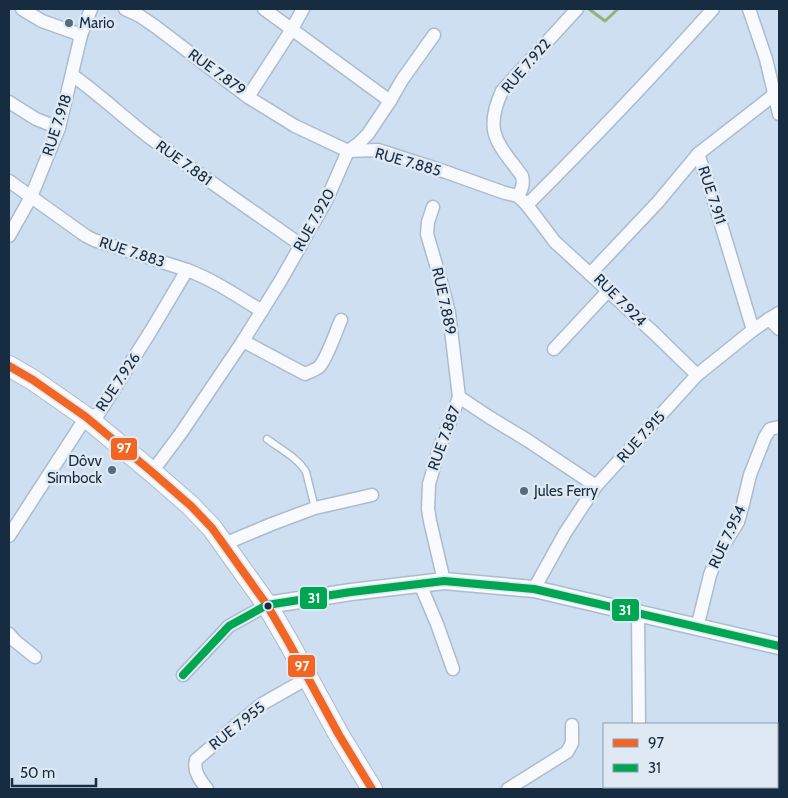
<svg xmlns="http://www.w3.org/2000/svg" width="788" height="798" viewBox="0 0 788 798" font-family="Cabin,sans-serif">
  <rect width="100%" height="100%" fill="#cddff0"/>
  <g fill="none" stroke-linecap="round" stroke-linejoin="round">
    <!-- stream -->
    <path stroke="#91b472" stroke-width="3" d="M589 9 605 21 618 9"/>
    <defs>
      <path id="service" d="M267 439C280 449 298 458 306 472L315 508"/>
      <g id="minor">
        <path d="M22 9 42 21 81 35"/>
        <path d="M125 9 140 16 156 27 248 97 292 29 303 9"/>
        <path d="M577 9 502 91C483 133 498 143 522 176 524 184 522 189 518 196L527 205 555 242 590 274"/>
        <path d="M749 9 766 59 779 114"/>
        <path d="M72 75C99 94 123 117 149 137 198 174 250 209 301 245"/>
        <path d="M248 97 295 126 348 151 378 150 446 172 505 193 518 196"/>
        <path d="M390 101 402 80 434 35"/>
        <path d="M9 102 36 119 59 128"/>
        <path d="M9 181 86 236 94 240 187 270C214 280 237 296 262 311"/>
        <path d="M527 205C591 141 653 76 713 9"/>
        <path d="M433 207 428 222 427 234 442 285 449 313 459 397"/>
        <path d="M9 236 31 197 59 128 81 35 91 9"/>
        <path d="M769 319 779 329"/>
        <path d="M753 330 710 188 698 154 775 94"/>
        <path d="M243 341 305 374C309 372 315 370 319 367 327 359 336 331 341 320"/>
        <path d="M554 349 608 291"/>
        <path d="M697 375 656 335 590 274 658 202 698 154"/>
        <path d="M152 472 181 433 243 341 281 280 327 199 348 151 358 144 368 134 390 101 264 9"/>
        <path d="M9 536 86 417 96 415 99 413 152 329 187 270"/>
        <path d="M224 544 272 524 315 508 372 495"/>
        <path d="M444 581 430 521 428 509 429 484 440 446 450 422 459 397 489 417 527 440 596 486"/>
        <path d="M420 584 437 624 453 669"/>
        <path d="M534 589 565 533 596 486 697 375 753 330 769 319 779 313"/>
        <path d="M638 614 639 724"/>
        <path d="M697 628 710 575 718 554 738 522 743 504 750 475 765 437 770 429 779 427"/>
        <path d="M9 634 15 641 35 657"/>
        <path d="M183 675 229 626 267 605"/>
        <path d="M777 783 779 781"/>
        <path d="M207 789C200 780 193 771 196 760L233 728 262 704 308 678"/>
        <path d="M508 789 567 752 572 743V725"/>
      </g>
      <path id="tertiary" d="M267 605 351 592 444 581 534 589 779 646"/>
      <path id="primary" d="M9 366 33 380 86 417 152 472 191 506 212 528 267 605 289 643 339 735 372 789"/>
    </defs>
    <!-- service casing -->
    <use href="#service" stroke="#aabccd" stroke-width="9"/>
    <!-- minor casing -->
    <use href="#minor" stroke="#aabccd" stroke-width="15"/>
    <!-- tertiary casing -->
    <use href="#tertiary" stroke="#aabccd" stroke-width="19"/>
    <!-- primary casing -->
    <use href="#primary" stroke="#aabccd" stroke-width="22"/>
    <!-- service -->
    <use href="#service" stroke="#f8fafd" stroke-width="6"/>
    <!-- minor -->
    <use href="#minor" stroke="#f8fafd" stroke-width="12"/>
    <!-- tertiary -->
    <use href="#tertiary" stroke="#f8fafd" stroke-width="16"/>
    <!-- primary -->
    <use href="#primary" stroke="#f8fafd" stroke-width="20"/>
    <defs>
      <path id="bus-1" d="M9 366 33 380 86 417 152 472 191 506 212 528 267 605 289 643 339 735 372 789"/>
      <path id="bus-2" d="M183 675 229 626 267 605 351 592 444 581 534 589 779 646"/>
    </defs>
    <!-- bus-1 casing -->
    <use href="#bus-1" stroke="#dfe9f4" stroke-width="11"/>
    <!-- bus-2 casing -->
    <use href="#bus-2" stroke="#dfe9f4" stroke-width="11"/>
    <!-- bus-1 -->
    <use href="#bus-1" stroke="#f26522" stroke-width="8"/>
    <!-- bus-2 -->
    <use href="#bus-2" stroke="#00a651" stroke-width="8"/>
  </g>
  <!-- markers -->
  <g fill="#576b7e" stroke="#dfe9f4" stroke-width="2">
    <circle cx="69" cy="23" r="5"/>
    <circle cx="112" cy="470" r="5"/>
    <circle cx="524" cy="491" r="5"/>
  </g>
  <circle fill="#172c40" stroke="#dfe9f4" stroke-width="2" cx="268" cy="606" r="4.5"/>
  <g text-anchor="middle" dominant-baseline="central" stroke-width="5" stroke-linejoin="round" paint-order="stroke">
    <!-- poi labels -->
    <g font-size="15" fill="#172c40" stroke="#dfe9f4" text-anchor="start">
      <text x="79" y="23">Mario</text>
      <text x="102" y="461" text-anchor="end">Dôvv<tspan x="102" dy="17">Simbock</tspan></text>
      <text x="534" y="491">Jules Ferry</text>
    </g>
    <!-- street labels -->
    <g font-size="15" fill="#172c40" stroke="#dfe9f4">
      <text transform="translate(526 66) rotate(-49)">RUE 7.922</text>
      <text transform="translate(217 72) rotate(36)">RUE 7.879</text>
      <text transform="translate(57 125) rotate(-72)">RUE 7.918</text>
      <text transform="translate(408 162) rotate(16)">RUE 7.885</text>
      <text transform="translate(184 163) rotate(36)">RUE 7.881</text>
      <text transform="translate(712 195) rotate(72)">RUE 7.911</text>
      <text transform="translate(314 220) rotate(-61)">RUE 7.920</text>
      <text transform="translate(132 252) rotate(18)">RUE 7.883</text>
      <text transform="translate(620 300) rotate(45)">RUE 7.924</text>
      <text transform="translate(444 301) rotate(78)">RUE 7.889</text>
      <text transform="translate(118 382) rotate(-56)">RUE 7.926</text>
      <text transform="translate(641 437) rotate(-48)">RUE 7.915</text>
      <text transform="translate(444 438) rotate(-70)">RUE 7.887</text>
      <text transform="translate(727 537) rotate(-65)">RUE 7.954</text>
      <text transform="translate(237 726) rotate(-39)">RUE 7.955</text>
    </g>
  </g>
  <g stroke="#dfe9f4" stroke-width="2">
    <rect x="110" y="437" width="28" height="24" rx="5" fill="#f26522"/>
    <rect x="299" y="586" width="29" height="24" rx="5" fill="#00a651"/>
    <rect x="611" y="598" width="29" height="24" rx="5" fill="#00a651"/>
    <rect x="287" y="654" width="29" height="24" rx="5" fill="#f26522"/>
  </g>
  <g font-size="14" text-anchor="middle" font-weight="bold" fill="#fff">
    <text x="124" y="453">97</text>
    <text x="314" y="603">31</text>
    <text x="625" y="615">31</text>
    <text x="302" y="671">97</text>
  </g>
  <!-- border -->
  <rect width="788" height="798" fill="none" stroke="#172c40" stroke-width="20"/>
  <!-- legend -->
  <rect x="603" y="723" width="175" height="65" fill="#dfe9f4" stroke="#8f9dac"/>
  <rect x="613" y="739" width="25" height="8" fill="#f26522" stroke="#8f9dac"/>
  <text x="648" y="748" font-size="15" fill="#172c40">97</text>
  <rect x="613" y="764" width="25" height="8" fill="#00a651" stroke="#8f9dac"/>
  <text x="648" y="773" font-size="15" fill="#172c40">31</text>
  <!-- scale -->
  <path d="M12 778v8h84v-8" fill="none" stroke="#172c40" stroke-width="2.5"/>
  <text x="20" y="778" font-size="15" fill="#172c40" stroke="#dfe9f4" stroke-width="4" paint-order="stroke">50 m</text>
</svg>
